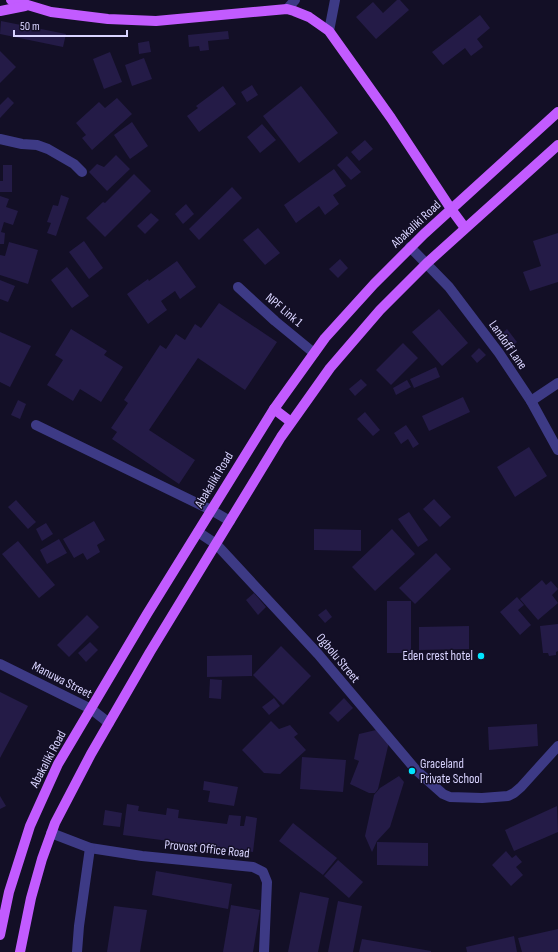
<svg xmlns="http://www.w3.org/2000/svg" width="558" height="952" viewBox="0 0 558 952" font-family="'Sofia Sans Condensed',sans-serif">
  <rect width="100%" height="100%" fill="#130f26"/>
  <!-- building -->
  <g fill="#241b47">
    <path d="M397 0H400L409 10 376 39 356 17 373 2 383 13Z"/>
    <path d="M480 15 490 28 477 39 483 47 471 56 465 48 443 65 432 52Z"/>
    <path d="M1 21 66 34 63 47 0 34Z"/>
    <path d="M228 31 229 39 208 41 209 50 200 51 199 46 189 47 188 35Z"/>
    <path d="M149 41 151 52 139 54 138 43Z"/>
    <path d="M0 51 16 67 0 83Z"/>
    <path d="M110 52 122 82 104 89 93 59Z"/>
    <path d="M144 58 152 79 132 86 125 65Z"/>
    <path d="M252 85 258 95 247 102 241 92Z"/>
    <path d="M223 86 236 104 199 132 187 116 198 108 196 106Z"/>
    <path d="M301 86 338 133 299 163 263 116Z"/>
    <path d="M8 97 14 103 0 118V105Z"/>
    <path d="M117 98 132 114 92 150 82 138 86 135 76 123 99 102 105 108Z"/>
    <path d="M132 122 148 146 130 159 114 135Z"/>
    <path d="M262 124 276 140 260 153 247 137Z"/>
    <path d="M365 140 373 149 359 161 351 152Z"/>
    <path d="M116 155 130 169 107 191 89 172 97 164 104 167Z"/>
    <path d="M347 156 361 172 351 180 337 165Z"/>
    <path d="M3 165H12V192H0V181H3Z"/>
    <path d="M334 169 346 186 333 195 339 204 325 215 319 206 296 223 284 205Z"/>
    <path d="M134 174 151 191 105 237 86 218 103 202 105 203Z"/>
    <path d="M232 187 242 198 199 240 189 229Z"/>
    <path d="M61 195 69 198 56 236 47 233 51 223 47 222 53 205 58 206Z"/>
    <path d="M0 196 9 199 6 207 18 211 13 225 4 222 1 232 5 233 4 244H0Z"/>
    <path d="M186 204 194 214 183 224 175 214Z"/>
    <path d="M151 213 159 220 145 234 137 226Z"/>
    <path d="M258 228 280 253 265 265 243 240Z"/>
    <path d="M558 233V282L530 291 523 272 541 266 533 241Z"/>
    <path d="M84 241 103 268 89 279 69 252Z"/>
    <path d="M9 242 38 250 28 284 0 275V255L5 256Z"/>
    <path d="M340 259 348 268 338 278 329 269Z"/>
    <path d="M177 261 196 287 180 299 175 291 161 301 167 310 148 324 127 294 148 279 149 281Z"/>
    <path d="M67 267 89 296 72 308 51 280Z"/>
    <path d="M0 280 15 286 8 302 0 299Z"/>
    <path d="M219 303 277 342 245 390 198 358 149 430 195 460 179 484 112 439 117 432 111 428 128 403 124 400 160 345 166 349 176 334 185 340 195 324 201 328Z"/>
    <path d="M439 309 468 343 442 366 412 332Z"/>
    <path d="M71 329 107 351 104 355 123 367 101 402 80 389 73 401 47 385 63 360 55 355Z"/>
    <path d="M507 329 517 342 512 346 502 334Z"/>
    <path d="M0 332 31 346 10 387 0 382Z"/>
    <path d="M403 343 418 358 391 385 376 370Z"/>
    <path d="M479 348 486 355 477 363 471 356Z"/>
    <path d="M436 367 440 377 414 388 410 379Z"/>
    <path d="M361 379 367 385 355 396 349 389Z"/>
    <path d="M407 380 411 387 396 395 393 388Z"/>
    <path d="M463 397 470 412 429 431 422 416Z"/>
    <path d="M18 400 26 404 20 419 11 415Z"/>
    <path d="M365 412 380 430 373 436 357 419Z"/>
    <path d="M406 425 419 444 413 448 408 439 401 444 394 433Z"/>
    <path d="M529 447 547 476 515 497 497 467Z"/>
    <path d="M434 499 451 517 440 527 423 509Z"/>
    <path d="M16 500 36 522 28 529 8 507Z"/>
    <path d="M409 512 428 540 418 547 398 519Z"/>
    <path d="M94 521 105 540 97 545 100 552 87 560 83 553 74 558 63 539Z"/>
    <path d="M46 523 53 534 42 541 36 529Z"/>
    <path d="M314 529 361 530V551L314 550Z"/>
    <path d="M392 529 415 554 375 591 352 567Z"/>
    <path d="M59 539 67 553 47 564 40 550Z"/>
    <path d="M18 541 55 585 39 598 2 554Z"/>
    <path d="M436 553 451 569 415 604 399 588Z"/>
    <path d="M542 580 546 585 551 581 558 589 552 595 558 603 538 620 520 599Z"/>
    <path d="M254 593 266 607 258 615 246 600Z"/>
    <path d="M517 597 524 605 518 610 531 625 520 635 500 612Z"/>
    <rect x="387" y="601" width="24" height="52"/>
    <path d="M326 609 332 617 325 623 318 615Z"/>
    <path d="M87 615 99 627 69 657 57 645Z"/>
    <path d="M558 624V651L556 652V655L549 656 548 653H543L540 626Z"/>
    <path d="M469 626V649L419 650V627Z"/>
    <path d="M90 642 98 650 86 662 78 653Z"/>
    <path d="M281 646 311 676 283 705 253 675Z"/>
    <path d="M252 655V676L207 677V656Z"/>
    <path d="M210 679 222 680 221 699 209 698Z"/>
    <path d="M0 692 28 706 0 758Z"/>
    <path d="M274 698 280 706 269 715 262 707Z"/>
    <path d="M344 698 353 708 338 722 329 713Z"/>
    <path d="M271 721 279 729 290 725 298 734 294 737 306 750 280 774 264 773 242 750Z"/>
    <path d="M537 724 538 746 489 750 488 727Z"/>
    <path d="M376 730 389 742 378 789 375 793H369L350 784 359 761 354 759 359 734Z"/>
    <path d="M302 757 346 760 343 792 300 789Z"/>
    <path d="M399 776 404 782 390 827 377 841 372 852 365 836 374 795 380 788Z"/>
    <path d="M204 781 238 787 234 806 208 802 210 791 203 790Z"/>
    <path d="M0 796 6 806 0 809Z"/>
    <path d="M127 804 139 806 138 811 166 815 167 808 179 810 178 818 227 824 229 815 241 816 240 826H244L246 816 257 818 253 852 123 835Z"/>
    <path d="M557 806 558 832 514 851 505 830Z"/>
    <path d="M105 810 122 813 120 827 103 825Z"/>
    <path d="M293 823 337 858 323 875 279 841Z"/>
    <path d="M377 842 428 843V866L377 865Z"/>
    <path d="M506 851 512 858 516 855 522 862 516 867 523 875 511 886 492 865Z"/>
    <path d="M338 860 363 882 349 898 324 876Z"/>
    <path d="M156 871 232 884 228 909 152 895Z"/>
    <path d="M300 892 329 898 318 952H288Z"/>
    <path d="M338 901 362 906 353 952H328Z"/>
    <path d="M231 905 260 910 253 952H223Z"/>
    <path d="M114 906 147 910 140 952H107Z"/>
    <path d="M558 929V952H522L518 938Z"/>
    <path d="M514 936 517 952H467L466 947Z"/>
    <path d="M362 939 431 951V952H359Z"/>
  </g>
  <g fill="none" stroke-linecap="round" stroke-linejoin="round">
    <!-- minor -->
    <g stroke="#3d3a85" stroke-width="10">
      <path d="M287 9 295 0"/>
      <path d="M329 31 335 0"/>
      <path d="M0 139 22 144 37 145 48 149 74 164 82 172"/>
      <path d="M410 247 449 287 499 353 531 401 558 450"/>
      <path d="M238 287 275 321 314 353"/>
      <path d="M531 401 558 383"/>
      <path d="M36 425 211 510 230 521"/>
      <path d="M198 532 216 544 318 654 416 770 443 794 450 797 482 798 508 796 514 793 521 787 558 746"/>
      <path d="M0 664 91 709 109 723"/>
      <path d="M51 833 90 848 142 856 253 867 263 872 267 882 264 952"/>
      <path d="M77 952 79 926 90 848"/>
    </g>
    <!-- major -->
    <g stroke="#c25bff" stroke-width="10">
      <path d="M11 0 51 12 108 19 156 21 287 9 294 11 309 17 329 31 391 118 451 209 465 228"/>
      <path d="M0 11 25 6"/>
      <path d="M274 409 291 422"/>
      <path d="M0 935 9 892 30 826 58 764 147 614 274 409 325 338 374 284 424 234 558 112"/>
      <path d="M20 952 31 898 42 859 55 823 91 754 150 652 281 437 330 368 380 310 427 263 558 145"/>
    </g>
  </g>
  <!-- markers -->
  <g fill="#00e5ff" stroke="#130f26" stroke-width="1.5">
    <circle cx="481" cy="656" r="4"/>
    <circle cx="412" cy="771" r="4"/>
  </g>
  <g text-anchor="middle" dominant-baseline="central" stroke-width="3" stroke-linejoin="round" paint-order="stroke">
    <!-- street labels -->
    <g font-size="13" fill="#d9d4ff" stroke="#130f26">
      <text transform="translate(416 224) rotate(-43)">Abakaliki Road</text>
      <text transform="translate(284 310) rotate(40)">NPF Link 1</text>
      <text transform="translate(508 345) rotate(55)">Landoff Lane</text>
      <text transform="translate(214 480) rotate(-59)">Abakaliki Road</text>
      <text transform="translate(338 658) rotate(50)">Ogbolu Street</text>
      <text transform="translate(62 680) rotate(27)">Manuwa Street</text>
      <text transform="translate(48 759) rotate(-62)">Abakaliki Road</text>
      <text transform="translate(207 849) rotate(6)">Provost Office Road</text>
    </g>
    <!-- poi labels -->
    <g font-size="13" fill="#d9d4ff" stroke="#130f26" text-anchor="end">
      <text x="473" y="656">Eden crest hotel</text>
      <text x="420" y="764" text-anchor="start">Graceland<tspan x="420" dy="15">Private School</tspan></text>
    </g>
  </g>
  <!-- scale -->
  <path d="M14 30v6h113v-6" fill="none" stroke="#d9d4ff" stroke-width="2"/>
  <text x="20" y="30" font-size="12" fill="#d9d4ff" stroke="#130f26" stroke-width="3" paint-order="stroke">50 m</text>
</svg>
